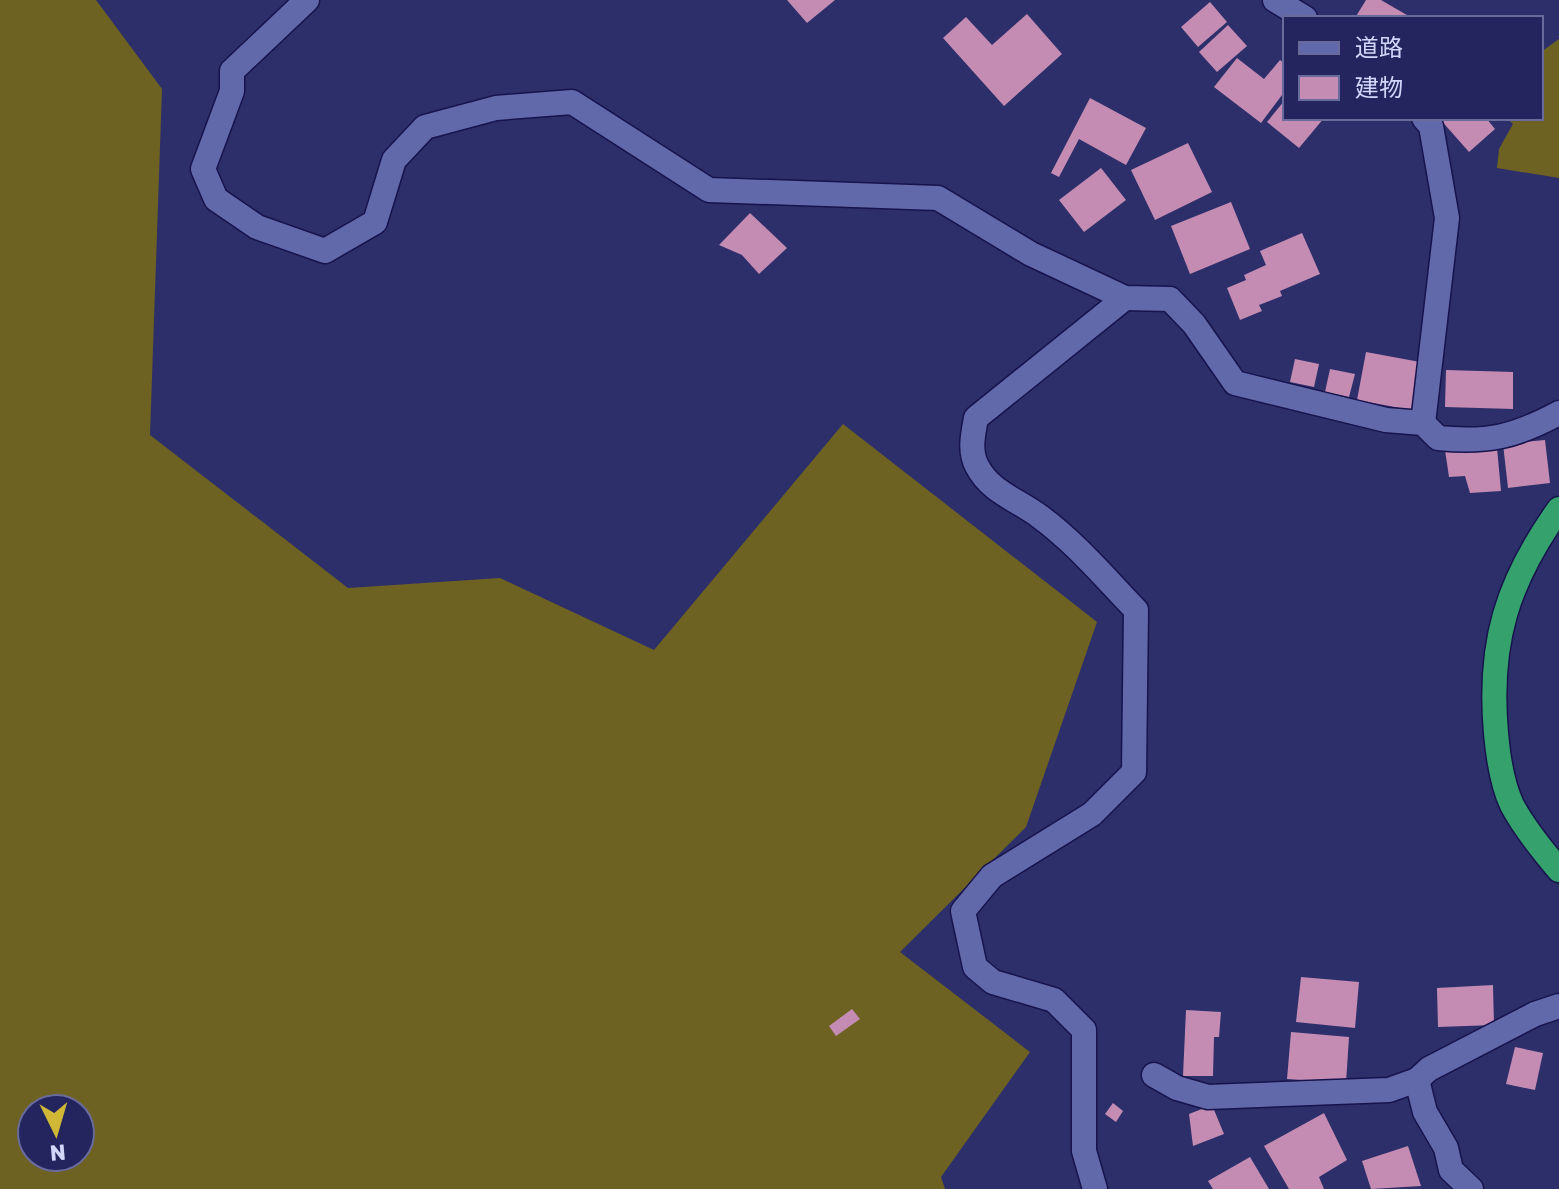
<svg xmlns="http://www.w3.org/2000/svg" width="1559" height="1189" viewBox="0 0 1559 1189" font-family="Rubik,'Noto Sans JP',sans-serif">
  <rect width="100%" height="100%" fill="#2d2f6a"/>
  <!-- forest -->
  <g fill="#6e6222" fill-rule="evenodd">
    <path d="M0 0H96L162 89 150 435 348 588 500 578 654 650 843 424 1097 622 1026 827 900 952 1030 1052 941 1177 945 1189H0ZM32 1109H80V1157H32Z"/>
    <path d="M1559 39V178L1497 168 1499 149 1513 124 1507 118H1541V52Z"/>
  </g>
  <!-- building -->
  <g fill="#c48cb3">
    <path d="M787 0H835L807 23Z"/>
    <path d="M1366 0H1381L1412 18H1355Z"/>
    <path d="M1210 2 1227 22 1198 47 1181 27Z"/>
    <path d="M1027 14 1062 54 1004 106 943 38 966 17 992 45Z"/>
    <path d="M1228 25 1247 46 1217 72 1199 52Z"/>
    <path d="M1237 58 1264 79 1280 60 1285 64V91L1261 123 1214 87Z"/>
    <path d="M1090 98 1146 128 1126 165 1079 139 1059 177 1051 173Z"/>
    <path d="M1285 100V118H1324L1299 148 1267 122Z"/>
    <path d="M1439 118H1486L1495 129 1469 152Z"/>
    <path d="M1188 143 1212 192 1155 220 1131 170Z"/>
    <path d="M1101 168 1126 200 1084 232 1059 200Z"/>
    <path d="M1231 202 1250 249 1190 274 1171 226Z"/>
    <path d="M750 213 787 248 759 274 742 255 719 245Z"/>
    <path d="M1302 233 1320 274 1280 291 1282 296 1259 305 1262 311 1240 320 1227 288 1246 280 1244 275 1266 265 1260 251Z"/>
    <path d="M1366 352 1420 362 1411 410 1357 400Z"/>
    <path d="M1295 359 1319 364 1314 387 1290 382Z"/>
    <path d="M1330 369 1355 374 1349 397 1325 392Z"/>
    <path d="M1446 370 1513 372V409L1445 407Z"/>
    <path d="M1545 440 1550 483 1508 488 1503 444Z"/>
    <path d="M1497 448 1501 491 1470 493 1465 476 1449 477 1445 450Z"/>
    <path d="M1301 977 1359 982 1355 1028 1296 1022Z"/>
    <path d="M1493 985 1494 1025 1438 1027 1437 988Z"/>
    <path d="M852 1009 860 1019 836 1036 829 1026Z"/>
    <path d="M1186 1010 1221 1012 1219 1037H1214L1213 1076H1183Z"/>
    <path d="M1291 1032 1349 1037 1346 1083 1287 1079Z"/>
    <path d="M1515 1047 1543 1053 1535 1090 1506 1084Z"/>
    <path d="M1113 1103 1123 1111 1116 1122 1105 1114Z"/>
    <path d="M1212 1105 1224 1134 1193 1146 1189 1114Z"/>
    <path d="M1324 1113 1347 1160 1319 1177 1324 1189H1289L1264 1146Z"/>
    <path d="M1408 1146 1421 1186 1371 1189 1362 1161Z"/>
    <path d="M1250 1157 1269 1189H1213L1208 1181Z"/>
  </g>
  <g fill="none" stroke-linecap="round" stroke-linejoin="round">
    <defs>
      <g id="minor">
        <path d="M307 0 232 71V91L203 169 216 199 257 227 325 251 375 222 394 160 425 127 496 108 572 102 709 190 938 198 1031 254 1125 298 1170 299 1194 324 1235 383 1386 420 1423 423 1438 438C1488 443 1514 437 1559 413"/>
        <path d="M1275 0 1305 18"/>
        <path d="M1423 423 1447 218 1431 126 1424 118"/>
        <path d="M1154 1075 1177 1088 1208 1097 1389 1090 1417 1080 1429 1069 1535 1014 1559 1006"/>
        <path d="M1417 1080 1425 1112 1446 1148 1451 1170 1471 1189"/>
        <path d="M1095 1189 1084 1151V1030L1054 1000 993 982 975 967 963 911 992 876 1092 814 1134 772 1136 610C1105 578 1075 542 1039 516 1018 500 990 492 977 466 969 451 973 434 976 418L1125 298"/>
      </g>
      <path id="highway" d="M1559 509C1507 582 1488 643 1496 733 1498 756 1502 784 1512 805 1524 828 1542 850 1559 870"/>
    </defs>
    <!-- minor casing -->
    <use href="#minor" stroke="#17134d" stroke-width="27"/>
    <!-- highway casing -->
    <use href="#highway" stroke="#17134d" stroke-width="27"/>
    <!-- minor -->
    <use href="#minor" stroke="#6269aa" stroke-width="24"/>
    <!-- highway -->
    <use href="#highway" stroke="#35a26d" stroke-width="24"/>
  </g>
  <!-- legend -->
  <rect x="1283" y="16" width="260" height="104" fill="#24245e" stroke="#696b9d" stroke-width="2"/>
  <rect x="1299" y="42" width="40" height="12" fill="#6269aa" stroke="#696b9d" stroke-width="2"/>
  <text x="1355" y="56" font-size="24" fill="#d1d6fb">道路</text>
  <rect x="1299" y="76" width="40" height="24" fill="#c48cb3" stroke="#696b9d" stroke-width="2"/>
  <text x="1355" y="96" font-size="24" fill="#d1d6fb">建物</text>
  <!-- north arrow -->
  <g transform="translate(56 1133) rotate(175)"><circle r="38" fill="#24245e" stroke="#696b9d" stroke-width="2"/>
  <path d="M0-6L14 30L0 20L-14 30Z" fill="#d0b836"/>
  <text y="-12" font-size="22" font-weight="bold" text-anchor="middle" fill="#d1d6fb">N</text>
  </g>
</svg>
